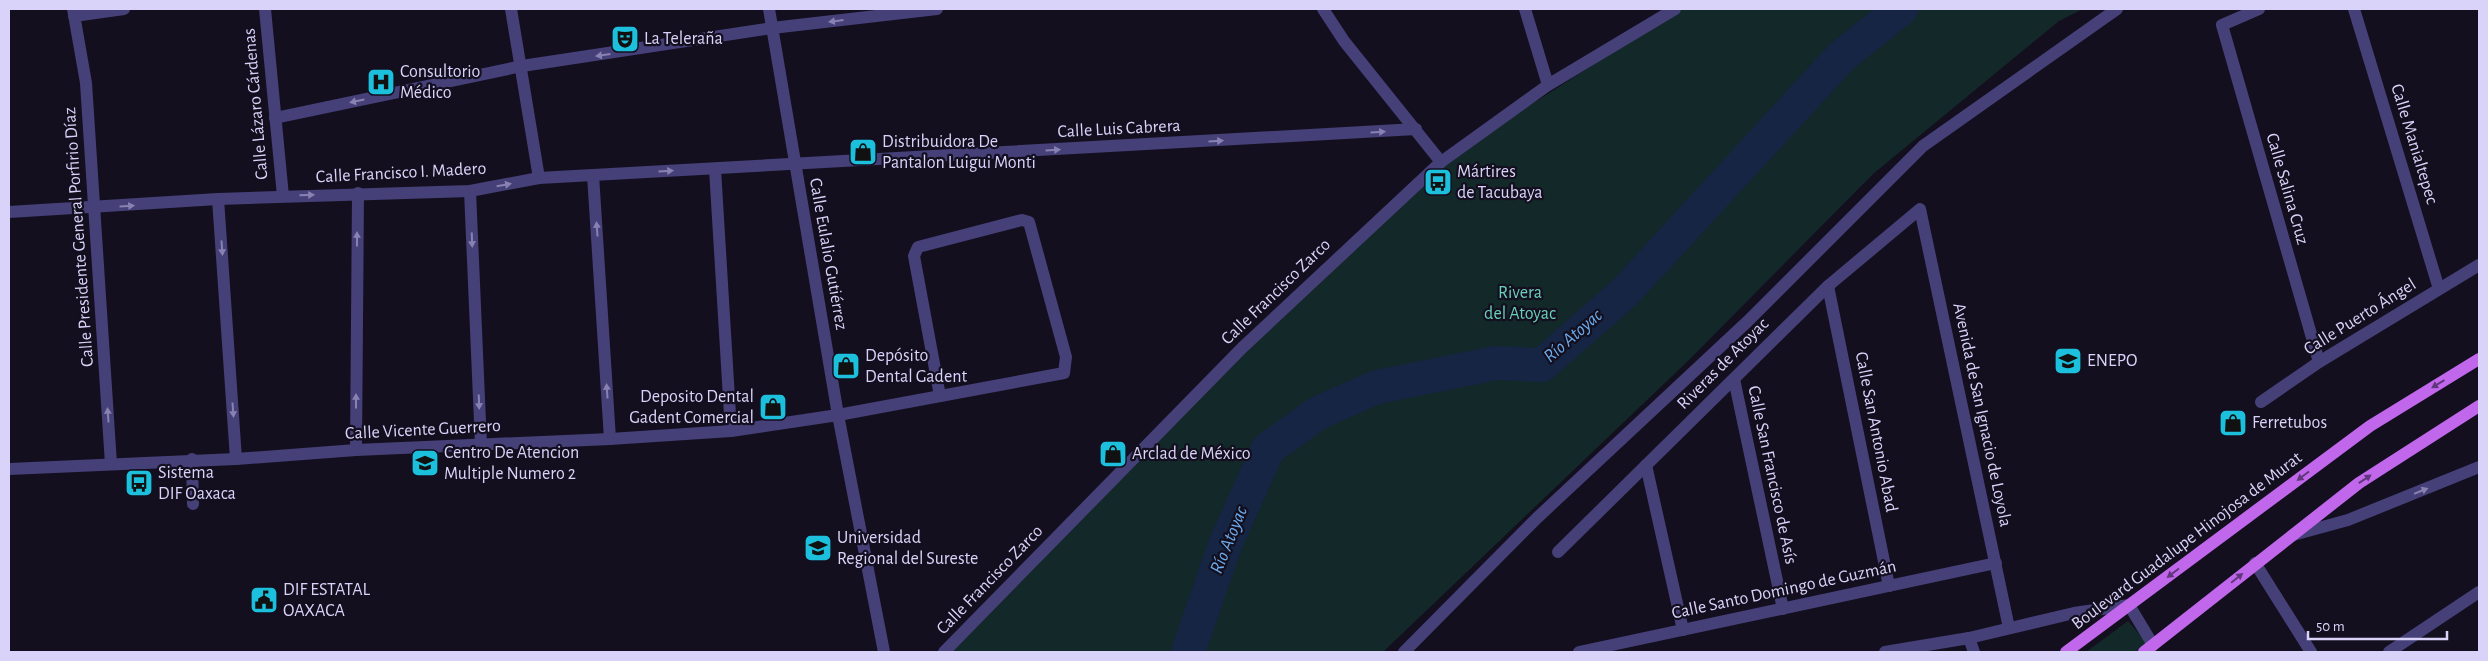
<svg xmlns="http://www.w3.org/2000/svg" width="2488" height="661" viewBox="0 0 2488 661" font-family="'Alegreya Sans',sans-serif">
  <rect width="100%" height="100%" fill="#130f1f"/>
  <!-- green -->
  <g fill="#132828">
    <path d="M1681 9H2083L2059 21 1873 174 1690 359 1383 652H944L1098 494 1441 162Z"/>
    <path d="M2128 621 2147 643 2136 652H2086Z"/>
  </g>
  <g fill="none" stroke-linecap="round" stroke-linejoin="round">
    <!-- river -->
    <path stroke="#152543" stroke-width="34" d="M1188 652 1225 545 1268 449 1318 413 1377 387 1496 363 1542 365 1625 292 1842 56 1901 9"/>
    <!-- minor -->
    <g stroke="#454078" stroke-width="12">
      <path d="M73 9 86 83 111 464"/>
      <path d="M265 9 283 196"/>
      <path d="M511 9 539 178"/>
      <path d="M1323 9 1344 41 1441 162"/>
      <path d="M1525 9 1548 85"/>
      <path d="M2259 9 2222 25 2319 362"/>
      <path d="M2354 9 2439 289"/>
      <path d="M74 16 124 9"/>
      <path d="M275 118 522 66 772 28 937 9"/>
      <path d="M715 169 731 431"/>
      <path d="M593 175 610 439"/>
      <path d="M470 191 481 445"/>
      <path d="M218 199 236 459"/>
      <path d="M9 212 218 199 470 191 539 178 1416 129"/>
      <path d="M1828 286 1889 586"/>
      <path d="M1734 379 1783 609"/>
      <path d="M2261 402 2319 362 2479 265"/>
      <path d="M838 415 1064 373 1066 357 1029 222 1022 220 918 247 914 256 940 396"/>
      <path d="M356 450 358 193"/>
      <path d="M192 459 193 504"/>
      <path d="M1646 465 1683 630"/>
      <path d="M2293 535 2348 520 2479 467"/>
      <path d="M1558 552 1828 286 1920 209 2009 628"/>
      <path d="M2255 563 2311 652"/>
      <path d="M1969 638 1974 652"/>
      <path d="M1404 652 1537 518 1748 321 1923 146 2117 9"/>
      <path d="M1579 652 1996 563"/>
    </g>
    <!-- tertiary -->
    <g stroke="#454078" stroke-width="12">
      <path d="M769 9 838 415 884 652"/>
      <path d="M9 469 236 459 356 450 610 439 731 431 838 415"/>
      <path d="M944 652 1242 348 1441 162 1548 85 1675 9"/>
      <path d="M1885 652 1969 638 2074 613 2129 605 2153 645"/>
      <path d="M2389 652 2479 592"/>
    </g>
    <!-- primary -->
    <g stroke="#c067ec" stroke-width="12">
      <path d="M2066 652 2370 426 2479 359"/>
      <path d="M2144 652 2359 483 2479 406"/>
    </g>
  </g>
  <!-- one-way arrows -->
  <defs><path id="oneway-solid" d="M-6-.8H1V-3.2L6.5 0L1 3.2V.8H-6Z" transform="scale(1.25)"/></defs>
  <g fill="#8882b2">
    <use href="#oneway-solid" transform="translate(836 21) rotate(173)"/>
    <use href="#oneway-solid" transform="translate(603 55) rotate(172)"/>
    <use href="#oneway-solid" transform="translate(357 101) rotate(168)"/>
    <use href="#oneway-solid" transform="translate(1378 132) rotate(-3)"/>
    <use href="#oneway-solid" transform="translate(1216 141) rotate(-3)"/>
    <use href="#oneway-solid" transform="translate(1053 150) rotate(-3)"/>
    <use href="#oneway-solid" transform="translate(666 171) rotate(-3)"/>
    <use href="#oneway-solid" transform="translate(504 185) rotate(-10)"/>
    <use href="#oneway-solid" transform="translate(307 195) rotate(-2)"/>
    <use href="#oneway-solid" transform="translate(127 206) rotate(-4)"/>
    <use href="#oneway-solid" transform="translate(597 229) rotate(-94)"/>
    <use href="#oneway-solid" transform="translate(357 239) rotate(-90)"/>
    <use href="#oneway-solid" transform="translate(472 240) rotate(88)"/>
    <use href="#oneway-solid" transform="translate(222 248) rotate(86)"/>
    <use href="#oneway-solid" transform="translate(607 391) rotate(-94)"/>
    <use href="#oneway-solid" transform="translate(356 401) rotate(-90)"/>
    <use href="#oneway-solid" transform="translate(479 402) rotate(88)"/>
    <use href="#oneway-solid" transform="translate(233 410) rotate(86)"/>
    <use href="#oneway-solid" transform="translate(108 415) rotate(-94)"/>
    <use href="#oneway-solid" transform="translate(2421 491) rotate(-22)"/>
  </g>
  <g fill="#61377b">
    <use href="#oneway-solid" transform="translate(2438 384) rotate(149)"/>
    <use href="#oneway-solid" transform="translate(2303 476) rotate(143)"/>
    <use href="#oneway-solid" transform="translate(2365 479) rotate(-34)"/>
    <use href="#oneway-solid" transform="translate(2173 573) rotate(143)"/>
    <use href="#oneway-solid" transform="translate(2237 578) rotate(-39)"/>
  </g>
  <!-- icons -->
  <defs>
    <symbol id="theatre-square" viewBox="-11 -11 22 22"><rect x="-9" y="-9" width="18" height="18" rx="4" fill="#1cc0dc" stroke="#130f1f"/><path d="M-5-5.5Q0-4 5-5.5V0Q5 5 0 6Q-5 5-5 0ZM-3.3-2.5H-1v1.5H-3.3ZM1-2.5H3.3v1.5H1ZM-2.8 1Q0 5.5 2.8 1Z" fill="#111"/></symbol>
    <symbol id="hospital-square" viewBox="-11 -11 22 22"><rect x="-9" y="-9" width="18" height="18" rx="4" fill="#1cc0dc" stroke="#130f1f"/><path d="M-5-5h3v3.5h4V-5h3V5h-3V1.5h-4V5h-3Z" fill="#111"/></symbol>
    <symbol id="shop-square" viewBox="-11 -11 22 22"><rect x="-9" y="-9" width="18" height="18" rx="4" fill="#1cc0dc" stroke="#130f1f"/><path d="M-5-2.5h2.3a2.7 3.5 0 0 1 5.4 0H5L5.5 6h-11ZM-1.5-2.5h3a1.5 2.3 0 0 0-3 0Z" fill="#111"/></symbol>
    <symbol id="bus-square" viewBox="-11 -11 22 22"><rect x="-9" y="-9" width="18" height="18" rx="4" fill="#1cc0dc" stroke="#130f1f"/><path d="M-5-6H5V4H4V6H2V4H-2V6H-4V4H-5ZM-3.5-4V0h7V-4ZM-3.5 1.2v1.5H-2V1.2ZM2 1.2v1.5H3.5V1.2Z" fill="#111"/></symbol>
    <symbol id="university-square" viewBox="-11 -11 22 22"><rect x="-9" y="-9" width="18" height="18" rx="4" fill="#1cc0dc" stroke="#130f1f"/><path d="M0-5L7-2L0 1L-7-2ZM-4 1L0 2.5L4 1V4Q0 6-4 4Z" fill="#111"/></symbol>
    <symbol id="school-square" viewBox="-11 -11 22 22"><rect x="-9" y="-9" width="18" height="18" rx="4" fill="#1cc0dc" stroke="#130f1f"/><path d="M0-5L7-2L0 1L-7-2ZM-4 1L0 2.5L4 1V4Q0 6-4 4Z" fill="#111"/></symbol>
    <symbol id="civic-square" viewBox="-11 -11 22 22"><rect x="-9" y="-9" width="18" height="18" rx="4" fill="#1cc0dc" stroke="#130f1f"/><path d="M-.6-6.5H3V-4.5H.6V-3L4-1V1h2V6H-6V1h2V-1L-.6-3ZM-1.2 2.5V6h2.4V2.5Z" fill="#111"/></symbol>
  </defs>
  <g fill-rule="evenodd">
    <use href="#theatre-square" x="609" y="23" width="32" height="32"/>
    <use href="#hospital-square" x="365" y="66" width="32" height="32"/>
    <use href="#shop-square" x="847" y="136" width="32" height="32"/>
    <use href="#bus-square" x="1422" y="166" width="32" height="32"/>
    <use href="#university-square" x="2052" y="345" width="32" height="32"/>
    <use href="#shop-square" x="830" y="350" width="32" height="32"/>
    <use href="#shop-square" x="757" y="391" width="32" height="32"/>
    <use href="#shop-square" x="2217" y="407" width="32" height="32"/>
    <use href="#shop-square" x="1097" y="438" width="32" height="32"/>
    <use href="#school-square" x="409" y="447" width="32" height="32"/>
    <use href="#bus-square" x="123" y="467" width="32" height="32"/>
    <use href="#university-square" x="802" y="532" width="32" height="32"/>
    <use href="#civic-square" x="248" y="584" width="32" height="32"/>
  </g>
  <g text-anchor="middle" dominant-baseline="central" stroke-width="4.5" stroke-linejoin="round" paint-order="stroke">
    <!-- poi labels -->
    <g font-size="18" fill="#d9d3f9" stroke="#130f1f" text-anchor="start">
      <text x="644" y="39">La Teleraña</text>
      <text x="400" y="72">Consultorio<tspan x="400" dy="21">Médico</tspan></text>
      <text x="882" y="142">Distribuidora De<tspan x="882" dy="21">Pantalon Luigui Monti</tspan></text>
      <text x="1457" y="172">Mártires<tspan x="1457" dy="21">de Tacubaya</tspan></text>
      <text x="865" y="356">Depósito<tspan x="865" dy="21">Dental Gadent</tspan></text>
      <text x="2087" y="361">ENEPO</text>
      <text x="754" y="397" text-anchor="end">Deposito Dental<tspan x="754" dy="21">Gadent Comercial</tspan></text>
      <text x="2252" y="423">Ferretubos</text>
      <text x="444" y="453">Centro De Atencion<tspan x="444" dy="21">Multiple Numero 2</tspan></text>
      <text x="1132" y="454">Arclad de México</text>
      <text x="158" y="473">Sistema<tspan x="158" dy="21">DIF Oaxaca</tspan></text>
      <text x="837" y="538">Universidad<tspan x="837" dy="21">Regional del Sureste</tspan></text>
      <text x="283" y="590">DIF ESTATAL<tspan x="283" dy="21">OAXACA</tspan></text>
    </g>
    <!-- street labels -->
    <g font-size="18" fill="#d9d3f9" stroke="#130f1f">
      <text transform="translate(256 104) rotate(-95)">Calle Lázaro Cárdenas</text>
      <text transform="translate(1119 129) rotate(-3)">Calle Luis Cabrera</text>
      <text transform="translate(2414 144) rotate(73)">Calle Manialtepec</text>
      <text transform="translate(401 173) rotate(-3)">Calle Francisco I. Madero</text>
      <text transform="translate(2287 189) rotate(74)">Calle Salina Cruz</text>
      <text transform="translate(79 237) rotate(-94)">Calle Presidente General Porfirio Díaz</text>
      <text transform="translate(828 254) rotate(80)">Calle Eulalio Gutiérrez</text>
      <text transform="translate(1276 292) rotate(-44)">Calle Francisco Zarco</text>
      <text transform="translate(2360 317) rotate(-32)">Calle Puerto Ángel</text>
      <text transform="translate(1723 364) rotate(-45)">Riveras de Atoyac</text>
      <text transform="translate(1982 415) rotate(78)">Avenida de San Ignacio de Loyola</text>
      <text transform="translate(423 430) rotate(-3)">Calle Vicente Guerrero</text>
      <text transform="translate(1876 432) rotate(79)">Calle San Antonio Abad</text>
      <text transform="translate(1772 475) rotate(78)">Calle San Francisco de Asís</text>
      <text transform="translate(2187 541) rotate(-37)">Boulevard Guadalupe Hinojosa de Murat</text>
      <text transform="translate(990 580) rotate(-46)">Calle Francisco Zarco</text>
      <text transform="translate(1784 590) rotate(-12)">Calle Santo Domingo de Guzmán</text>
    </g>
    <!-- park labels -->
    <g font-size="18" fill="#68d0bb" stroke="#130f1f">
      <text x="1520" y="293">Rivera<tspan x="1520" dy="21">del Atoyac</tspan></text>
    </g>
    <!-- water labels -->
    <g font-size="19" font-style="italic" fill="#6daced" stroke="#130f1f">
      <text transform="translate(1573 336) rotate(-41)">Río Atoyac</text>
      <text transform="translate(1229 540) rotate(-68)">Río Atoyac</text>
    </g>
  </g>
  <!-- border -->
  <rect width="2488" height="661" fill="none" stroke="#d9d3f9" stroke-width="20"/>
  <!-- scale -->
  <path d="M2308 631v8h139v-8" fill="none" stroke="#d9d3f9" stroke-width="2.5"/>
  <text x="2316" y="631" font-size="15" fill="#d9d3f9" stroke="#130f1f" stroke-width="4" paint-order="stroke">50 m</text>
</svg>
